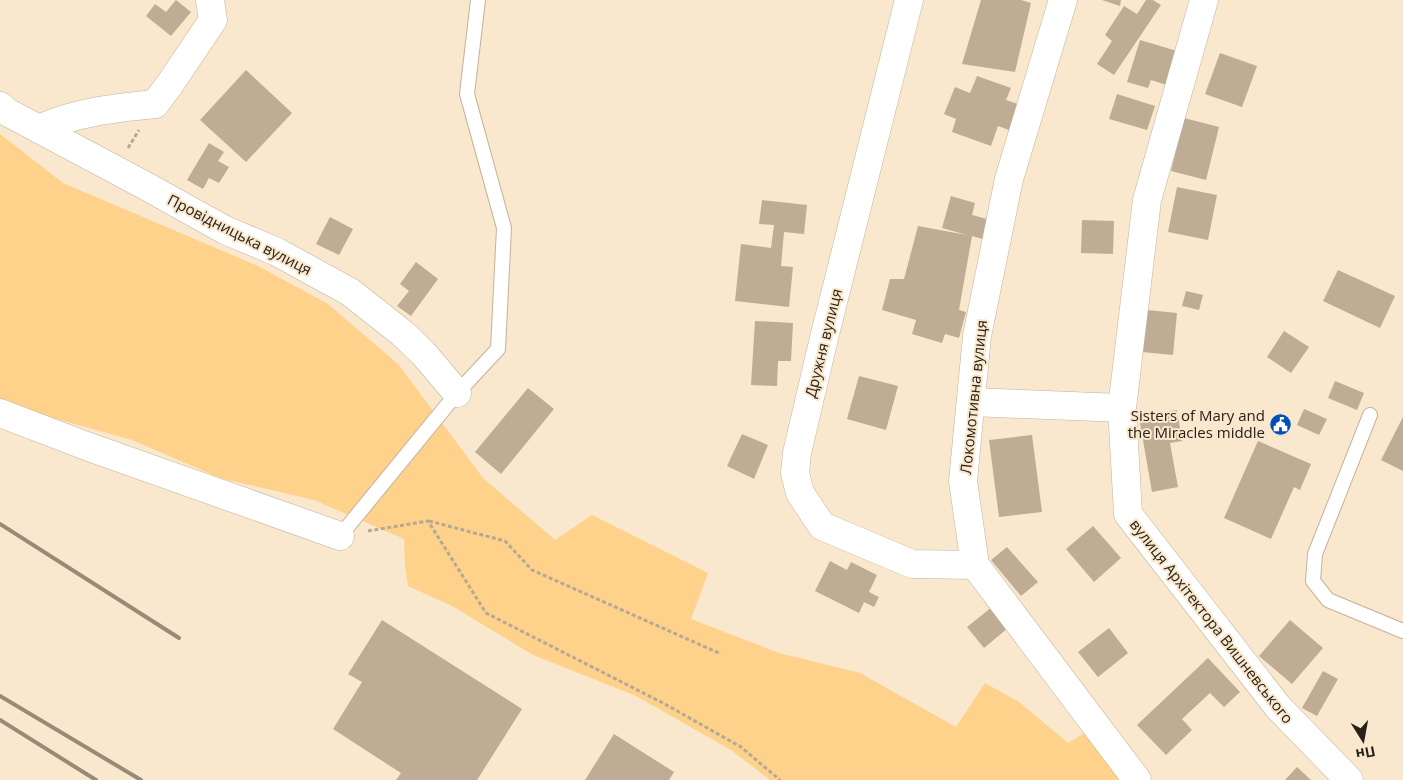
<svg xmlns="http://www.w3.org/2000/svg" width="1403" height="780" viewBox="0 0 1403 780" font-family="'Open Sans',sans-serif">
  <rect width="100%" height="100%" fill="#f9e8cd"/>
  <!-- green -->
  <path fill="#fed28a" d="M0 134 63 183 258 266 328 304 398 364 483 478 555 540 592 515 708 573 691 619 779 653 860 673 956 727 985 683 1019 702 1068 743 1096 726 1137 780H770L731 750 636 696 533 655 452 606 408 586 405 565 404 539 314 500 220 478 132 440 21 409 0 400Z"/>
  <!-- building -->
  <g fill="#bead94">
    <path d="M176 0 191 12 171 36 146 16 155 4 166 12Z"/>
    <path d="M981 0H1021L1031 3 1015 72 962 64Z"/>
    <path d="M1102 0H1121L1120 6Z"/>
    <path d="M1146 0H1153L1161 5 1114 75 1097 64 1112 41 1105 35 1124 6 1137 14Z"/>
    <path d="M1140 40 1177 51 1167 85 1151 80 1148 88 1127 82Z"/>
    <path d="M1220 53 1257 66 1242 107 1205 94Z"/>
    <path d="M246 70 292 113 246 162 200 120Z"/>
    <path d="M977 76 1011 88 1006 100 1018 104 1009 130 998 126 991 146 952 132 956 119 944 114 955 87 970 93Z"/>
    <path d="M1117 94 1155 106 1147 130 1109 119Z"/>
    <path d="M1184 118 1219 127 1206 180 1171 171Z"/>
    <path d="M209 143 224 152 218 161 229 167 219 183 209 178 203 189 187 180Z"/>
    <path d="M1177 187 1217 195 1208 240 1168 232Z"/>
    <path d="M951 196 975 203 972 215 991 220 986 240 972 236 959 310 966 312 959 338 945 334 942 343 912 334 916 320 882 310 890 279H904L918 226 967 235 942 228Z"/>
    <path d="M762 200 807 205 804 234 784 232 781 266 793 267 789 307 735 301 741 244 771 248 774 225 759 224Z"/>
    <path d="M330 217 353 229 339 255 316 244Z"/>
    <path d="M1082 220 1114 221 1113 254 1081 253Z"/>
    <path d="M416 262 438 279 411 316 397 306 409 291 400 284Z"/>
    <path d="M1338 270 1395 296 1380 328 1323 301Z"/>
    <path d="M1186 291 1203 295 1199 310 1182 306Z"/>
    <path d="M1147 310 1177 313 1173 355 1142 352Z"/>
    <path d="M755 321 793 323 791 361H778L777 386 751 385Z"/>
    <path d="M1284 331 1309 347 1291 373 1267 357Z"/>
    <path d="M859 376 898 386 886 430 847 419Z"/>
    <path d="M1335 381 1364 393 1357 410 1328 398Z"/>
    <path d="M528 388 554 409 501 474 475 452Z"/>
    <path d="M1304 409 1327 419 1319 435 1297 425Z"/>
    <path d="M1177 410 1182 441 1170 443 1178 487 1152 492 1139 417Z"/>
    <path d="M1403 417V471L1381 460Z"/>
    <path d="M742 434 768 445 754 479 727 466Z"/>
    <path d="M1032 435 1042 512 999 517 989 440Z"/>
    <path d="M1258 441 1311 464 1300 490 1294 487 1271 539 1224 518Z"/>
    <path d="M1093 526 1121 558 1094 582 1066 549Z"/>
    <path d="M1007 547 1038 582 1021 596 991 560Z"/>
    <path d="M830 561 847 570 851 562 877 575 869 592 879 597 874 607 864 602 859 613 815 591Z"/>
    <path d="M992 607 1008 628 984 648 967 627Z"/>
    <path d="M382 620 522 709 477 780H396L401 773 333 729 362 682 348 674Z"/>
    <path d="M1290 620 1323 648 1292 684 1259 656Z"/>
    <path d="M1109 628 1128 653 1098 677 1078 652Z"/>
    <path d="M1208 658 1240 692 1224 707 1210 693 1182 719 1192 730 1166 755 1137 725Z"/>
    <path d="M1323 671 1338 679 1317 716 1302 708Z"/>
    <path d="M614 734 674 772 669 780H585Z"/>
    <path d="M1297 767 1311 780H1285Z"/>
  </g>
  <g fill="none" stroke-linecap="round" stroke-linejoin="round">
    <defs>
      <g id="service">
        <path d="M1370 415 1315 554 1313 581 1328 600 1403 631"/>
        <path d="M340 536 457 393 498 349 504 228 467 94 478 0"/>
      </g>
      <g id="minor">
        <path d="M909 0 824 338 797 453 795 473 800 493 822 526 912 564 975 565"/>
        <path d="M1063 0 1009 179 977 336 963 481 975 565 1137 780"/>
        <path d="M1204 0 1147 200 1122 408 1128 514 1278 707 1349 780"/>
        <path d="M0 106 7 112 144 185 225 230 277 252 350 292 402 333 423 353 457 393"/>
        <path d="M39 129C76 112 115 108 155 104L170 84 213 20 210 0"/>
        <path d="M971 402 1122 408"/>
        <path d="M0 413 89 447 340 536"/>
      </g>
    </defs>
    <!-- service casing -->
    <use href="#service" stroke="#c3b399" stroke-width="16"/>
    <!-- minor casing -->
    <use href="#minor" stroke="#c3b399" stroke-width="29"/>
    <!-- path -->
    <g stroke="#b6a893" stroke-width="3" stroke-dasharray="4 2.5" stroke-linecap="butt">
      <path d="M128 148 139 130"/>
      <path d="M429 521 505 541 532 570 721 654"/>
      <path d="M368 531 428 521 486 613 663 703 741 747 780 780"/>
    </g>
    <!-- service -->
    <use href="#service" stroke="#fff" stroke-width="14"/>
    <!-- minor -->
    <use href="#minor" stroke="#fff" stroke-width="28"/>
    <!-- rail -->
    <g stroke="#978b78" stroke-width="4">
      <path d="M0 524 179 638"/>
      <path d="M0 696 141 780"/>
      <path d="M0 720 96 780"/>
    </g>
  </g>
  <!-- icons -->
  <defs>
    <symbol id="civic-disc" viewBox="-11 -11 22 22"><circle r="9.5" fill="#024fb9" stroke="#f9e8cd"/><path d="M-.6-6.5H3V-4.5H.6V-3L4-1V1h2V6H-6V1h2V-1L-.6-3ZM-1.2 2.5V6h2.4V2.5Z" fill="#fff"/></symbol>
  </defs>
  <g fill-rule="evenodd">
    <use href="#civic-disc" x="1268" y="412" width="25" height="25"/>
  </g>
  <g text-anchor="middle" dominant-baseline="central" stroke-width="4" stroke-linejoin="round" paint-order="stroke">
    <!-- street labels -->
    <g font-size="15" fill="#272117" stroke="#f9e8cd">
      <text transform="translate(240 234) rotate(27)">Провідницька вулиця</text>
      <text transform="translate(823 343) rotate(-76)">Дружня вулиця</text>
      <text transform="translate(973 397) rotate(-84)">Локомотивна вулиця</text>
      <text transform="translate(1212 621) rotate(52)">вулиця Архітектора Вишневського</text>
    </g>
    <!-- poi labels -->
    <g font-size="15" fill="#272117" stroke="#f9e8cd" text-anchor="end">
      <text x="1265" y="415">Sisters of Mary and<tspan x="1265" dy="17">the Miracles middle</tspan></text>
    </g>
  </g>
  <!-- north arrow -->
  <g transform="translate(1363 740) rotate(169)" stroke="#f9e8cd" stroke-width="4" paint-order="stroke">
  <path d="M0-4L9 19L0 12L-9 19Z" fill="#272117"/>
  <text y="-8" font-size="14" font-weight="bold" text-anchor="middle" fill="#272117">Пн</text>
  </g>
</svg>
